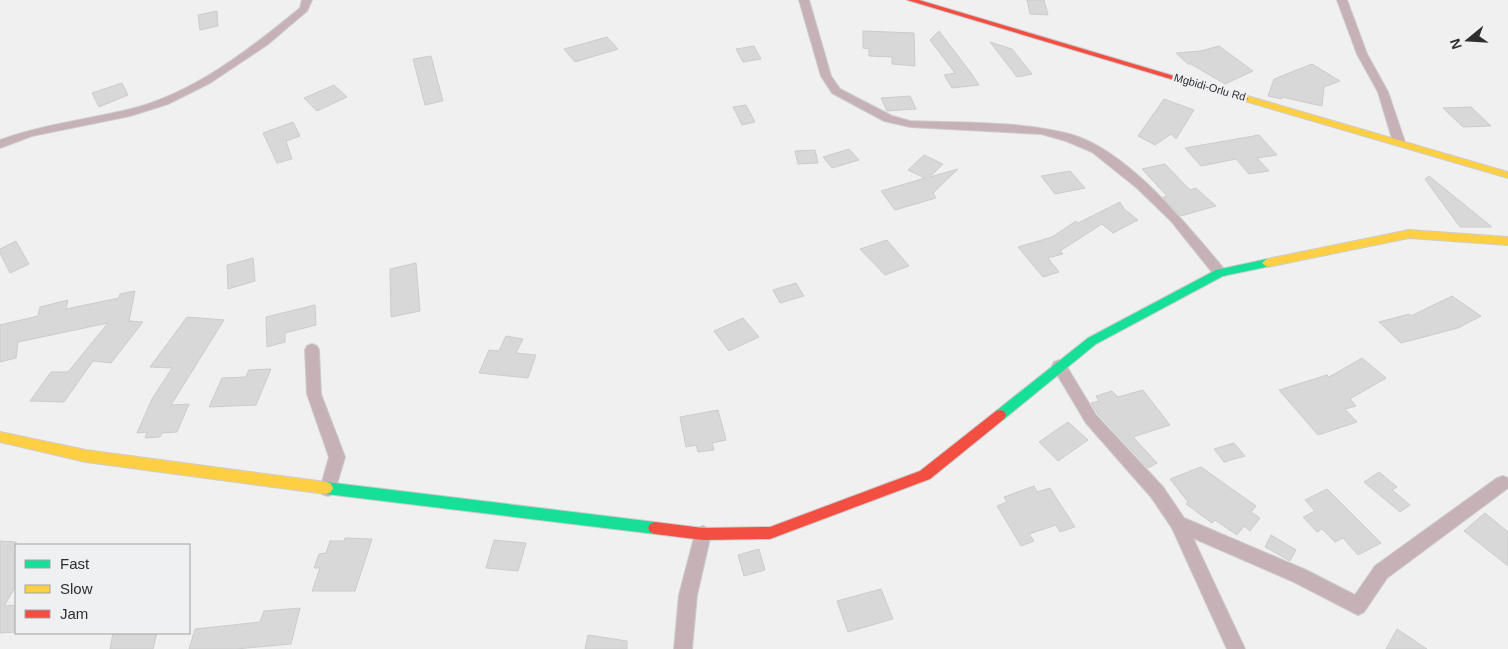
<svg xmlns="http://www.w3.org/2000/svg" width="1508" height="649" viewBox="0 0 1508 649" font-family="Helvetica,sans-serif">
  <rect width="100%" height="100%" fill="#f0f0f1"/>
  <!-- building -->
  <g fill="#d9d8d9" stroke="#ccc">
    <path d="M1027 0H1044L1048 15 1030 14Z"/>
    <path d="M217 11 218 26 200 30 198 15Z"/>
    <path d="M863 31 914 33 915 66 892 64V57L869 56V49L863 48Z"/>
    <path d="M939 31 971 73 979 85 952 88 944 75 955 73 930 40Z"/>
    <path d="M607 37 618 49 575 62 564 49Z"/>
    <path d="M990 42 1012 49 1032 74 1017 77Z"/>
    <path d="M754 46 761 59 743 62 736 49Z"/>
    <path d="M1219 46 1253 71 1225 84 1191 64H1188L1176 53 1201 51Z"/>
    <path d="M431 56 443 101 425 105 413 59Z"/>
    <path d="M1312 64 1340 81 1324 87 1322 106 1282 97V99L1268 96 1274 79Z"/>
    <path d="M122 83 128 95 99 107 92 93Z"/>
    <path d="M334 85 347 97 317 111 304 98Z"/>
    <path d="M910 96 916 109 887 111 881 98Z"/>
    <path d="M1164 99 1194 110 1176 139 1171 134 1155 145 1138 136Z"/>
    <path d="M746 105 755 122 742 125 733 107Z"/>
    <path d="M1471 107 1491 126 1463 127 1443 108Z"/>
    <path d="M293 122 300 136 286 141 292 159 277 163 263 133Z"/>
    <path d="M1259 135 1277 155 1257 158 1269 171 1249 174 1236 159 1201 166 1185 148Z"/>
    <path d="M849 149 859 160 832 168 823 157Z"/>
    <path d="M815 150 818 163 798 164 795 151Z"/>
    <path d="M924 155 943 164 930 177 958 169 933 193 936 198 895 210 881 191 925 178 908 170Z"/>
    <path d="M1165 164 1190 190 1196 188 1216 206 1181 216 1163 197 1167 196 1142 169Z"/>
    <path d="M1070 171 1085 188 1055 194 1041 176Z"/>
    <path d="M1429 176 1492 227H1460L1425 179Z"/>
    <path d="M1120 202 1124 209 1138 220 1113 233 1102 224 1060 251 1063 254 1048 258 1059 272 1043 277 1018 247 1052 237 1076 221 1078 223Z"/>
    <path d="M887 240 909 266 885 275 860 249Z"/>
    <path d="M16 241 29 264 10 273 0 253V249Z"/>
    <path d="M253 258 255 281 228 289 227 265Z"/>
    <path d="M416 263 420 311 391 317 390 269Z"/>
    <path d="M796 283 804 296 780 303 773 290Z"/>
    <path d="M135 291 129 321 143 322 111 363 93 361 64 402 30 401 51 372H68L108 323 18 342 16 358 0 362V325L38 316 40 307 68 300 66 309 119 298 120 294Z"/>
    <path d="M1452 296 1481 316 1458 328 1401 343 1379 322 1409 314 1411 316Z"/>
    <path d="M315 305 316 325 285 333V342L267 347 266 317Z"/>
    <path d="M187 317 224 320 171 405 189 404 177 432 162 433 160 437 145 438 147 432 137 433 152 399 172 368 150 367Z"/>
    <path d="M743 318 759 337 729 351 714 331Z"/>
    <path d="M506 336 523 339 516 353 536 355 528 378 479 373 489 350 499 351Z"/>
    <path d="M1362 358 1386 378 1350 399 1356 406 1345 409 1357 422 1318 435 1279 390 1327 375 1329 377Z"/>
    <path d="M271 369 256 405 209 407 222 378 246 377 249 370Z"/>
    <path d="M1143 390 1170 425 1133 437 1157 463 1148 468 1098 414 1091 403 1099 401 1096 396 1112 391 1118 397Z"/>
    <path d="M718 410 726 440 712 443 714 450 698 452 696 445 686 447 680 417Z"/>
    <path d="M1068 422 1088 440 1058 461 1039 442Z"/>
    <path d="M1234 443 1245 456 1224 462 1214 449Z"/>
    <path d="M1201 467 1256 506 1251 512 1260 518 1250 531 1244 526 1237 535 1215 520 1212 523 1186 504 1188 502 1170 479Z"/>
    <path d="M1379 472 1397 487 1392 490 1410 505 1400 512 1364 482Z"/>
    <path d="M1034 486 1037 492 1050 488 1075 527 1060 532 1056 525 1029 534 1034 541 1021 546 997 506 1007 502 1004 497Z"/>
    <path d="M1327 489 1381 543 1358 555 1343 538 1335 542 1322 529 1317 532 1303 517 1315 511 1305 500Z"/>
    <path d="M1485 513 1508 532V566L1464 531Z"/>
    <path d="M1271 535 1296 550 1290 561 1265 547Z"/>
    <path d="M345 538 372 539 355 591H312L320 568H314L319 554 326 553 330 541H344Z"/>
    <path d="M494 540 526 543 518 571 486 568Z"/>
    <path d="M0 541 16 542V586L4 606 16 605V632L0 633Z"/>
    <path d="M759 549 765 570 744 576 738 555Z"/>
    <path d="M881 589 893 619 848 632 837 601Z"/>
    <path d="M300 608 291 644 236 649H189L195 629 260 622 264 611Z"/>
    <path d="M1397 629 1427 649H1386Z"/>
    <path d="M113 633H157L153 649H110Z"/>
    <path d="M588 635 627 641V649H585Z"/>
  </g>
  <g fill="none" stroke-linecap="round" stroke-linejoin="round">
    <defs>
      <g id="street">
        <path d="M302 0H312L307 11 267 45 210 83 168 104 130 116 32 136 0 148V140C41 125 84 120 127 110 192 95 249 50 300 8Z"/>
        <path d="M799 0H809L831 76 840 89 892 116 910 121C960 123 1025 121 1073 135 1130 153 1187 225 1225 270L1227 273 1225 276H1215L1171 221 1137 188 1092 152 1066 141 1041 134 910 127 884 121 832 93 821 76Z"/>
        <path d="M1337 0H1347L1367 54 1388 92 1405 142 1403 144 1399 146 1393 142 1378 92 1357 54Z"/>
        <path d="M312 344 317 346 319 350 321 394 345 457 334 494 328 496 322 494 320 489 329 457 307 394 305 350 307 346Z"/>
        <path d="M1059 360 1064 362 1096 415 1163 487 1184 518 1306 570 1355 595 1375 566 1497 478 1503 476 1508 478V488L1387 578 1364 612 1358 615 1294 582 1193 538 1245 649H1227L1172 528 1151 497 1086 423 1052 366 1054 362Z"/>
        <path d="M703 526 709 529 711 534 697 595 692 649H674L679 595 695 534 697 529Z"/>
      </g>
      <g id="fast">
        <path d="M1267 259 1272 263 1271 266 1223 276 1096 344 1004 419 1000 420 996 419 994 415 996 411 1088 338 1216 270Z"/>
        <path d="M326 482 655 522 660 524 662 528 660 532 655 534 326 494 321 492 319 488 321 484Z"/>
      </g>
      <g id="slow">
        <path d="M1244 95 1508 172V178L1241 100V96Z"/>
        <path d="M1409 230 1508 237V245L1409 238 1267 267 1262 263 1267 259Z"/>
        <path d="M0 432 86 450 326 482 331 484 333 488 331 492 326 494 86 462 0 442Z"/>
      </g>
      <g id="jam">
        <path d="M907 0H919L1248 98 1247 100H1241Z"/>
        <path d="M1000 410 1004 411 1006 415 1004 419 930 479 770 539 703 540 655 534 650 532 648 528 650 524 655 522 703 528 770 527 920 471 996 411Z"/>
      </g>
    </defs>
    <!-- street casing -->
    <use href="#street" stroke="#cdcdce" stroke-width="2"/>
    <!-- fast casing -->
    <use href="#fast" stroke="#cdcdce" stroke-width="2"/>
    <!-- slow casing -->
    <use href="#slow" stroke="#cdcdce" stroke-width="2"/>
    <!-- jam casing -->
    <use href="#jam" stroke="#cdcdce" stroke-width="2"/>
    <!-- street -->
    <use href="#street" fill="#c6b2b6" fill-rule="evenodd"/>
    <!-- fast -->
    <use href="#fast" fill="#16e098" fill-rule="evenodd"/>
    <!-- slow -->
    <use href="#slow" fill="#ffcf43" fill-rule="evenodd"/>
    <!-- jam -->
    <use href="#jam" fill="#f24e42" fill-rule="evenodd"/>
  </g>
  <g text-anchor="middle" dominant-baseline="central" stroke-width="5" stroke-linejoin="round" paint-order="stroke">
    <!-- far-street labels -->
    <g font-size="11" fill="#2e2e2f" stroke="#eff0f2">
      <text transform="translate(1210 87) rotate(16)">Mgbidi-Orlu Rd</text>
    </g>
  </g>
  <!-- legend -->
  <rect x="15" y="544" width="175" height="90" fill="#eff0f2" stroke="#a2a2a4"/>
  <rect x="25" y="560" width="25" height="8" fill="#16e098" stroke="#a2a2a4"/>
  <text x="60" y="569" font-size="15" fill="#2e2e2f">Fast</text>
  <rect x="25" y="585" width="25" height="8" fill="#ffcf43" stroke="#a2a2a4"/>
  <text x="60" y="594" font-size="15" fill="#2e2e2f">Slow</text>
  <rect x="25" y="610" width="25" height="8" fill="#f24e42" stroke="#a2a2a4"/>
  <text x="60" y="619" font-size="15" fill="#2e2e2f">Jam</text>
  <!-- north arrow -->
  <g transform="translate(1468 40) rotate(252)" stroke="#eff0f2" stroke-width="4" paint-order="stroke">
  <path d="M0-4L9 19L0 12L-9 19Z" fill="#2e2e2f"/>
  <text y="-8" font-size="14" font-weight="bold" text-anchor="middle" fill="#2e2e2f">N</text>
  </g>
</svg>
